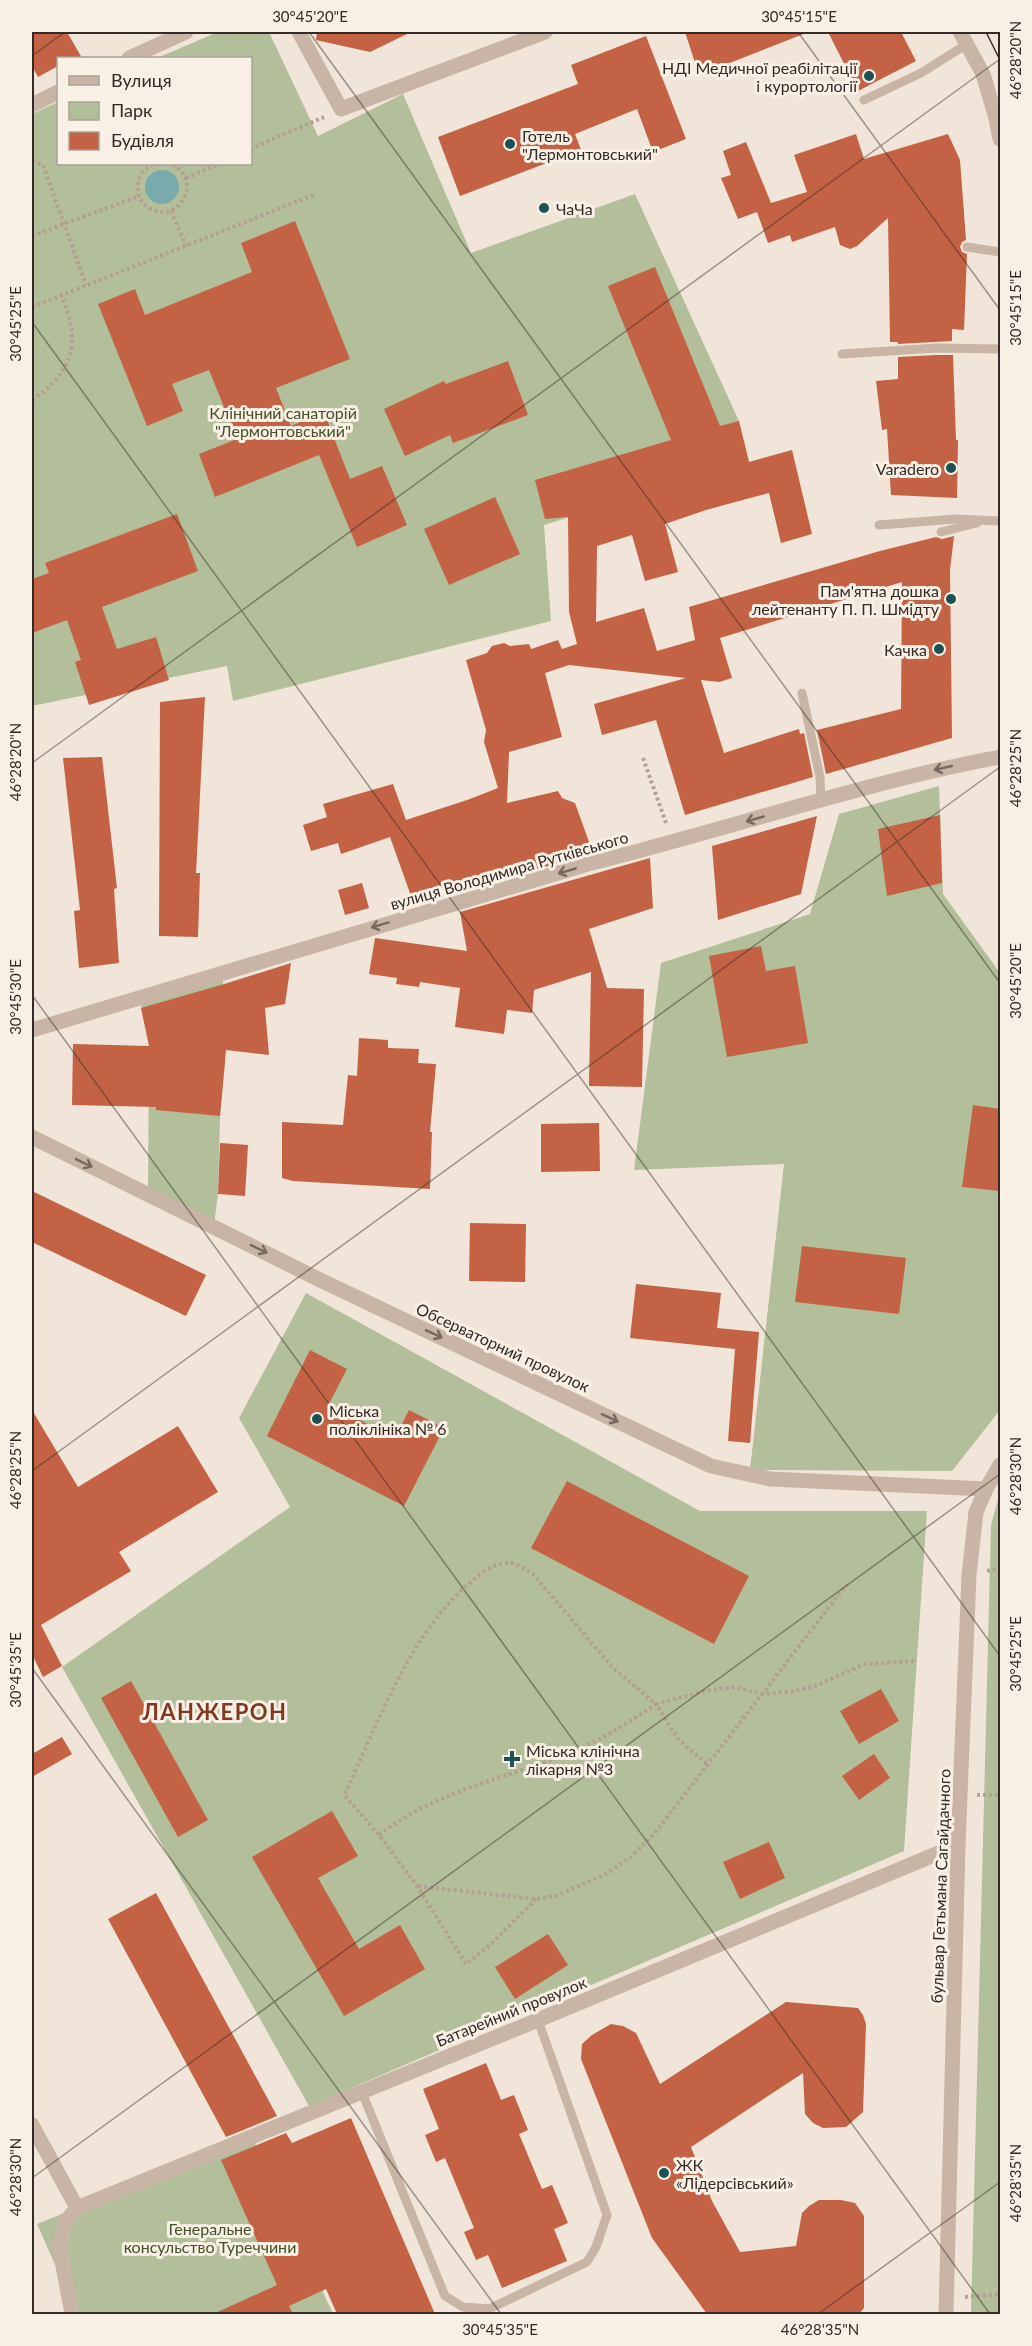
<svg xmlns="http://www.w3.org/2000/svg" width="1032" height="2346" viewBox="0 0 1032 2346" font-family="Lato,sans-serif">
  <rect width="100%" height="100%" fill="#f1e5d9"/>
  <!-- green -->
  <g fill="#b3bf9a">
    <path d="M218 32H269L318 136 403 94 471 253 635 194 739 421 749 462 544 525 551 621 233 701 227 666 32 706V114L58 102V164H250V58H157Z"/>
    <path d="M939 786 943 894 1000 973V1410L952 1471 750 1470 784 1164 634 1170 661 963 810 914 839 814Z"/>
    <path d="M223 975 225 1063 220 1116 218 1194 214 1225 148 1191 149 1044 140 1000Z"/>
    <path d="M306 1293 700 1511H927L904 1851 309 2106 62 1667 290 1507 239 1418Z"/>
    <path d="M1000 1492V2314H971L991 1525Z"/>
    <path d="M252 2137 333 2314H77L37 2224Z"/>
  </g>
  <!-- water -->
  <circle fill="#79abad" cx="162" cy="187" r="17"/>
  <!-- building -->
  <g fill="#c36244">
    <path d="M32 32H67L82 58H58V66L38 77 32 66Z"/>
    <path d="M317 32H411L370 52 316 40Z"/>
    <path d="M685 32H806V33L699 75Z"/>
    <path d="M828 32H901L916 61 858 91Z"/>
    <path d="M646 36 686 139 653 152 637 109 575 134 581 150 460 196 438 137 578 84 571 65Z"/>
    <path d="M856 134 864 159 948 134 960 160 966 240 962 242 960 247 962 252 967 254 964 330 952 329V341L898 344V342H890L888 218 857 246 850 249 840 245 835 227 792 242 790 235 768 243 757 212 738 219 721 178 731 175 723 151 746 142 771 203 807 192 794 155Z"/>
    <path d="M295 221 350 359 276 388 291 426 324 412 350 479 382 466 407 525 357 547 319 455 215 497 199 454 237 439 209 370 172 384 183 411 147 426 98 304 135 289 145 315 252 272 241 243Z"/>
    <path d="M655 267 720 426 739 421 749 462 792 450 812 534 781 543 769 493 706 510 665 524 678 572 645 581 632 535 597 546 596 622 644 608 657 651 695 640 689 607 880 551 936 537 942 539 954 536 950 570 952 738 826 774 817 730 901 709 902 582 720 638 732 678 719 682 701 680 724 753 799 729 800 734 804 733 813 777 685 815 656 720 602 735 594 704 686 678 569 665 545 673 562 737 509 752 507 803 558 791 562 798 575 803 593 853 456 893 454 881 411 896 390 837 341 854 338 843 311 851 303 825 327 817 323 804 393 784 406 820 470 799 498 788 484 742 486 730 466 660 487 653 492 646 504 643 510 646 529 644 531 649 558 640 562 649 577 644 569 612 568 517 545 519 535 480 671 440 608 286Z"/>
    <path d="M937 355H953L956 440H958L957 498 891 495 887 429 882 430 876 381 898 379V357Z"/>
    <path d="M508 361 528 415 453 443 450 435 405 456 384 409 444 381 446 384Z"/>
    <path d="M495 497 520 554 449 585 424 529Z"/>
    <path d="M177 514 198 571 102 607 117 649 156 637 169 680 89 705 75 662 81 660 67 620 32 633V579L49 573 45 563Z"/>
    <path d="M205 697 196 873H200L198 937 159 936 160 702Z"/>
    <path d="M102 757 117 888 114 889 119 963 79 968 74 911 80 910 63 758Z"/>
    <path d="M940 815 942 883 887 896 878 829Z"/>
    <path d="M817 816 801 894 718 920 712 846Z"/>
    <path d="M650 858 653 908 589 929 607 988 644 989 642 1087 589 1086 591 972 534 990 532 1013 507 1010 504 1034 455 1027 460 988 420 982 419 987 396 984 397 978 369 974 375 938 467 951 460 912Z"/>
    <path d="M362 883 369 908 345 915 338 890Z"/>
    <path d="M761 946 766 971 795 966 808 1043 727 1057 709 956Z"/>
    <path d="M291 963 285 1004 265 1008 269 1055 226 1050 220 1116 156 1110V1107L72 1105 73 1044 149 1046 141 1008 221 985Z"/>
    <path d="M359 1038 388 1040V1048L419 1049 418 1063 436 1064 430 1132H432L430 1189 293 1181 282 1178V1122L343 1125 348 1075 357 1076Z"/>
    <path d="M973 1105 1000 1109V1191L962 1187Z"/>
    <path d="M599 1123 600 1171 541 1172V1124Z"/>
    <path d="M220 1143 248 1145 245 1196 218 1194Z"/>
    <path d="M32 1191 206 1275 186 1316 32 1242Z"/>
    <path d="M470 1223 526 1224 525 1282 469 1281Z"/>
    <path d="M802 1246 906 1258 899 1314 795 1302Z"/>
    <path d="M636 1284 721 1293 717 1328 759 1332 750 1443 728 1441 735 1349 630 1338Z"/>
    <path d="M310 1350 347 1369 329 1404 395 1438 409 1410 444 1428 404 1506 267 1436Z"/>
    <path d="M32 1410 78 1487 178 1426 218 1492 119 1552 131 1571 41 1625 62 1666 43 1677 32 1654Z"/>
    <path d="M567 1481 749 1576 714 1644 531 1548Z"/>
    <path d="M131 1681 208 1820 178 1837 101 1698Z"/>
    <path d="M881 1689 899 1721 859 1744 840 1711Z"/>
    <path d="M62 1737 72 1754 32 1777V1754Z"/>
    <path d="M874 1754 890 1778 859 1800 842 1776Z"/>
    <path d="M332 1811 358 1856 318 1878 359 1949 400 1925 425 1969 344 2016 252 1857Z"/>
    <path d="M769 1842 785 1878 740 1899 723 1862Z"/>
    <path d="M156 1893 277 2116 226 2137 108 1919Z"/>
    <path d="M548 1934 568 1965 515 1999 495 1967Z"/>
    <path d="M786 2002 858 2008 863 2015 866 2024 863 2112 846 2127 823 2128 813 2123 805 2114 803 2073 691 2147 712 2201 740 2252 796 2246 802 2213 809 2206 819 2200H841L855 2203 864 2216V2308L859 2314H707L652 2238 581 2059 582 2044 592 2035 611 2024 623 2026 636 2033 660 2084Z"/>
    <path d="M486 2063 501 2100 514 2095 528 2130 519 2134 542 2189 552 2185 568 2223 554 2229 567 2261 502 2288 488 2255 476 2260 464 2232 474 2228 445 2158 436 2162 425 2135 439 2129 423 2089Z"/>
    <path d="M351 2118 435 2314H337L326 2289 289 2306 293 2314H213L277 2285 221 2160 286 2133 292 2143Z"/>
  </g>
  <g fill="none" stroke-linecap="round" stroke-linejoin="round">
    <!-- path -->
    <g stroke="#b49f90" stroke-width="4" stroke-dasharray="3 3" stroke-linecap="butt">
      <path d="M250 149 324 117"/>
      <path d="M32 161 43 165 86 285"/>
      <path d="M153 164C143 170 136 177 138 190 138 198 143 204 149 208 178 226 205 180 171 164"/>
      <path d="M186 178 219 164"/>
      <path d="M171 211 186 246"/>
      <path d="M32 236 139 196"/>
      <path d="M32 307 316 194"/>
      <path d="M32 400C74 371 82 342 61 295"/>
      <path d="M643 758 666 823"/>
      <path d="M987 1571 1000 1568"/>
      <path d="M977 1795H1000"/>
      <path d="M379 1835C435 1791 507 1778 572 1752 602 1740 629 1722 656 1704L678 1739 707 1764"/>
      <path d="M418 1886 536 1899 556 1896 604 1875 631 1857 654 1834 847 1584"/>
      <path d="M536 1899 490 1945 466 1964 417 1886 379 1835 344 1795C379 1722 409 1633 472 1581 481 1573 492 1565 504 1563 515 1561 524 1569 533 1574L614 1669 656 1704 710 1690 735 1687 762 1694 795 1691 815 1686 865 1664 917 1661"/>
      <path d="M965 2297 1000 2294"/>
    </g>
    <!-- service -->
    <g stroke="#c8b5a5" stroke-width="9">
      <path d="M864 100 921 73 967 44"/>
      <path d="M967 247 1000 252"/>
      <path d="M842 354 937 348 1000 349"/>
      <path d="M879 525 956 519 1000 521"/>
      <path d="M941 532 977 523"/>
      <path d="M802 693 820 777 821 800"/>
      <path d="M361 2090 445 2296 463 2307 489 2309 587 2262 596 2247 607 2215 538 2020"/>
    </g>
    <!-- minor -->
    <g stroke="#c8b5a5" stroke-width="15">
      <path d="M299 32 341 109 545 32"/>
      <path d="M129 58 186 32"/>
      <path d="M32 105 58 92"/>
      <path d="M32 1030 588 864C726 830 861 783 1000 757"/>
      <path d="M32 1137 318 1279 711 1466 770 1479 986 1489"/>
      <path d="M32 2125 77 2208"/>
      <path d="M72 2314 59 2244 66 2221 77 2208 538 2020 958 1845"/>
      <path d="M946 2314 958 1845 969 1575 976 1512 986 1489 1000 1465"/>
    </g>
    <!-- tertiary -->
    <g stroke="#c8b5a5" stroke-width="15">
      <path d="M960 32 983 74 996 118 1000 125"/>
      <path d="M996 118 1000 139"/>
    </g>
    <!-- tram -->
    <g stroke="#342b26" stroke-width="1.5">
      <path d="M986 32 1000 60"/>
      <path d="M999 32 1000 33"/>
    </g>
  </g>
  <!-- one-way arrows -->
  <defs><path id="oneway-shaft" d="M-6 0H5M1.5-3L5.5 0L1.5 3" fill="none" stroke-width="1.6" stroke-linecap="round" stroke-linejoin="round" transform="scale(1.5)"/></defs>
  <g stroke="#77695f">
    <use href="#oneway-shaft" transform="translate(943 768) rotate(167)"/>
    <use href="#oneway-shaft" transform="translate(755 819) rotate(164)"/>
    <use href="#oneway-shaft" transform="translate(567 871) rotate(164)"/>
    <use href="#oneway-shaft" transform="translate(380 925) rotate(163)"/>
    <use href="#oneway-shaft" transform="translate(84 1163) rotate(26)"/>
    <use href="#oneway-shaft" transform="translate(259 1249) rotate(26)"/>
    <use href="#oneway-shaft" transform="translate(434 1334) rotate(25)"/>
    <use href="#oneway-shaft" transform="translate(610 1418) rotate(25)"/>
  </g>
  <!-- ticks -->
  <path fill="none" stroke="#342b26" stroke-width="1.5" stroke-opacity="0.45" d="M309 32 1000 983M798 32 1000 310M32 56 65 32M32 322 1000 1656M32 763 1000 59M32 995 990 2314M32 1471 1000 767M32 1668 501 2314M32 2178 1000 1474M818 2314 1000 2182"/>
  <!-- markers -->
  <g fill="#1d5154" stroke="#f8efe5" stroke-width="2">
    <circle cx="869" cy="76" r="6"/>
    <circle cx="510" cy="144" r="6"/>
    <circle cx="544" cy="208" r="6"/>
    <circle cx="951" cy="468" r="6"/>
    <circle cx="951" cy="599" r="6"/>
    <circle cx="939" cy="649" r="6"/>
    <circle cx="317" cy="1419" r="6"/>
    <path d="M509 1750h6v6h6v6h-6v6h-6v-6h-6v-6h6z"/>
    <circle cx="664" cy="2173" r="6"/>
  </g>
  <g text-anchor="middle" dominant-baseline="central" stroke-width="6" stroke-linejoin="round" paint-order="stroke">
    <!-- poi labels -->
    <g font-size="16" fill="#342b26" stroke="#f8efe5" text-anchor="start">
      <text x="857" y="67" text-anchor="end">НДІ Медичної реабілітації<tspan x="857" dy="18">і курортології</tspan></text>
      <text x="522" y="135">Готель<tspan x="522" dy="18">"Лермонтовський"</tspan></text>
      <text x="556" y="208">ЧаЧа</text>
      <text x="939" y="468" text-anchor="end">Varadero</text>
      <text x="939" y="590" text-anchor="end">Пам'ятна дошка<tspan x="939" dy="18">лейтенанту П. П. Шмідту</tspan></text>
      <text x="927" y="649" text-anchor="end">Качка</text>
      <text x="329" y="1410">Міська<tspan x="329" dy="18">поліклініка № 6</tspan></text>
      <text x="526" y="1750">Міська клінічна<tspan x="526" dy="18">лікарня №3</tspan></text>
      <text x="676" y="2164">ЖК<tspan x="676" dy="18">«Лідерсівський»</tspan></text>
    </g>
    <!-- park labels -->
    <g font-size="16" fill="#44522b" stroke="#f8efe5">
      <text x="283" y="412">Клінічний санаторій<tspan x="283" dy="18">"Лермонтовський"</tspan></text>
      <text x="210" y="2228">Генеральне<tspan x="210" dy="18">консульство Туреччини</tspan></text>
    </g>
    <!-- street labels -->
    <g font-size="16" fill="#342b26" stroke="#f8efe5">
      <text transform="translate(509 870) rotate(-16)">вулиця Володимира Рутківського</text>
      <text transform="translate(503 1347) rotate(25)">Обсерваторний провулок</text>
      <text transform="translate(940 1886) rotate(-88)">бульвар Гетьмана Сагайдачного</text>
      <text transform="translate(511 2011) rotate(-22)">Батарейний провулок</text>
    </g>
    <!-- district labels -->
    <g font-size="22" font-weight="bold" letter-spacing="1.5" fill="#813821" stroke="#f8efe5">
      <text x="215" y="1711">ЛАНЖЕРОН</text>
    </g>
  </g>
  <!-- border -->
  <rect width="1032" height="2346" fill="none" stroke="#f8efe5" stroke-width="66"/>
  <!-- legend -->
  <rect x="57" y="57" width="195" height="108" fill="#f8efe5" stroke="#aaa199" stroke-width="1.5"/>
  <rect x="69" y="76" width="30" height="9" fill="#c8b5a5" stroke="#aaa199" stroke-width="1.5"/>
  <text x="111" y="87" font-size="18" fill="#342b26">Вулиця</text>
  <rect x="69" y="102" width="30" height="18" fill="#b3bf9a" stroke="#aaa199" stroke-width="1.5"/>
  <text x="111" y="117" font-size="18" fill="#342b26">Парк</text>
  <rect x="69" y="132" width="30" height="18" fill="#c36244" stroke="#aaa199" stroke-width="1.5"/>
  <text x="111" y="147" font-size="18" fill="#342b26">Будівля</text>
  <rect x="33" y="33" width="966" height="2280" fill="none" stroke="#342b26" stroke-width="2"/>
  <g font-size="15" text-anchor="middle" fill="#342b26">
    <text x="310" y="22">30°45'20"E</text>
    <text x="799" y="22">30°45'15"E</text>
    <text transform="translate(1016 60) rotate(-90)" y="5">46°28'20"N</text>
    <text transform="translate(1016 308) rotate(-90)" y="5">30°45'15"E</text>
    <text transform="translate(16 324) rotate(-90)" y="5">30°45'25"E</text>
    <text transform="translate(16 762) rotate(-90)" y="5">46°28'20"N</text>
    <text transform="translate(1016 768) rotate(-90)" y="5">46°28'25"N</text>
    <text transform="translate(1016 981) rotate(-90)" y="5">30°45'20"E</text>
    <text transform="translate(16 997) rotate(-90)" y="5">30°45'30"E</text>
    <text transform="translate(16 1470) rotate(-90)" y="5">46°28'25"N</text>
    <text transform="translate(1016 1476) rotate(-90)" y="5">46°28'30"N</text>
    <text transform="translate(1016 1654) rotate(-90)" y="5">30°45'25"E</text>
    <text transform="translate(16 1670) rotate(-90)" y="5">30°45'35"E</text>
    <text transform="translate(16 2177) rotate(-90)" y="5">46°28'30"N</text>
    <text transform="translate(1016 2183) rotate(-90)" y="5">46°28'35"N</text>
    <text x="500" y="2335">30°45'35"E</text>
    <text x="820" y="2335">46°28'35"N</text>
  </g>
</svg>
